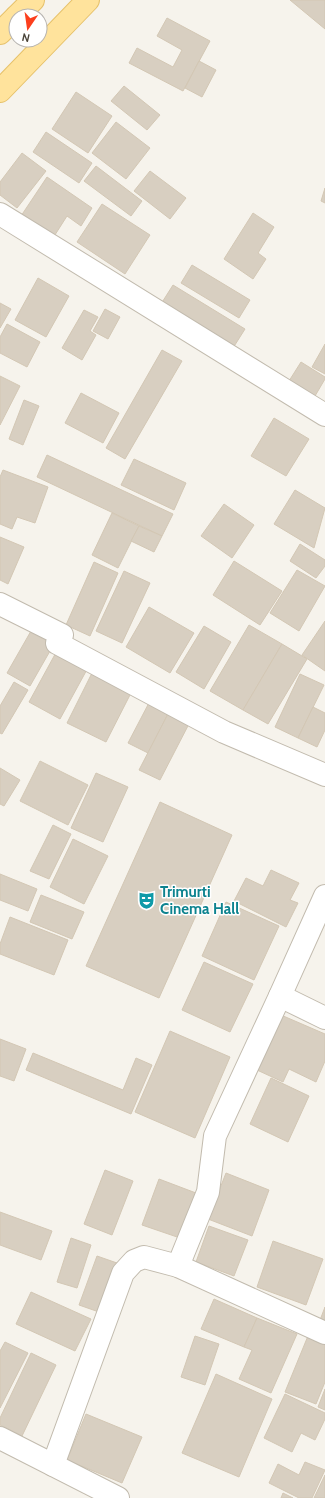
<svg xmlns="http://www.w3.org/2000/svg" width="325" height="1498" viewBox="0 0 325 1498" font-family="Cabin,sans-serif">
  <rect width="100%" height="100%" fill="#f6f3ec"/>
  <!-- building -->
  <g fill="#d8cfc1" stroke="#d3c7b4">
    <path d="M290 0H325V29Z"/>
    <path d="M167 18 210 41 183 91 129 63 137 48 173 67 182 50 157 36Z"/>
    <path d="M199 61 216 70 202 97 185 88Z"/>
    <path d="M124 86 160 115 147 130 111 101Z"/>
    <path d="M76 92 112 116 88 153 52 129Z"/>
    <path d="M116 122 150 148 126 179 92 153Z"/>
    <path d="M46 132 92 163 79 183 33 152Z"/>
    <path d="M22 153 46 171 17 208 0 195V182Z"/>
    <path d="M96 166 142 201 131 216 84 181Z"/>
    <path d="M150 171 186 198 170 219 134 191Z"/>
    <path d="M47 177 92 208 81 226 67 216 53 238 21 216Z"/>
    <path d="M325 188V203L321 201Z"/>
    <path d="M102 204 150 235 125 274 77 242Z"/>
    <path d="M253 213 274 227 258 253 266 259 253 279 224 259Z"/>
    <path d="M192 265 250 300 239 318 181 283Z"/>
    <path d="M38 278 69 296 46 337 15 320Z"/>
    <path d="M173 285 245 329 233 348 161 304Z"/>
    <path d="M0 303 11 309 0 328Z"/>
    <path d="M105 309 120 317 108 339 93 331Z"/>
    <path d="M84 310 98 317 90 331 96 335 82 360 62 348Z"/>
    <path d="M7 324 40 342 27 367 0 353V337Z"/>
    <path d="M325 344V374L312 367Z"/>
    <path d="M162 350 182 361 125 459 106 448Z"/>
    <path d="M301 362 325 377V379L315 396 289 381Z"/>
    <path d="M0 376 20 386 0 425Z"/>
    <path d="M81 393 119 413 103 443 65 423Z"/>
    <path d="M24 400 39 406 23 445 9 439Z"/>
    <path d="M274 418 309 439 286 476 251 456Z"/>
    <path d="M47 455 173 514 162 536 37 477Z"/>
    <path d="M134 459 186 483 174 510 121 485Z"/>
    <path d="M3 470 48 487 35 523 17 517 12 529 0 524V477Z"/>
    <path d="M295 490 325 508 314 548 274 524Z"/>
    <path d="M224 504 254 525 232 558 201 536Z"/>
    <path d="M112 513 139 526 118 568 92 555Z"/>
    <path d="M139 526 162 536 154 552 131 541Z"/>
    <path d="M0 537 24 547 8 584 0 580Z"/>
    <path d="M300 544 325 560V566L316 578 290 561Z"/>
    <path d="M234 561 282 591 260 625 213 595Z"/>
    <path d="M94 562 118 573 90 636 66 625Z"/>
    <path d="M297 570 325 586 299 631 270 613Z"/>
    <path d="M124 571 150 583 122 643 96 631Z"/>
    <path d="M149 607 194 633 170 673 126 647Z"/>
    <path d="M325 621V671L302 655Z"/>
    <path d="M35 624 58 637 30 686 7 673Z"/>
    <path d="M249 625 282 644 243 710 210 691Z"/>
    <path d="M204 626 231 642 204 689 176 672Z"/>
    <path d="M282 644 307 659 268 724 243 710Z"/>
    <path d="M59 647 90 664 60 719 29 702Z"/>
    <path d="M93 671 132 691 106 742 67 723Z"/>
    <path d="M300 674 324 685 298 738 275 727Z"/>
    <path d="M14 682 28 690 2 734 0 733V706Z"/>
    <path d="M151 699 170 710 148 753 128 743Z"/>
    <path d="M313 707 325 713V730L317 747 298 738Z"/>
    <path d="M170 710 191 720 160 780 139 770Z"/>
    <path d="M40 761 88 785 68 825 20 801Z"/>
    <path d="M0 768 20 780 4 806 0 804Z"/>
    <path d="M96 773 128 787 103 842 71 828Z"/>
    <path d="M160 802 232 835 159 998 86 966Z"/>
    <path d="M53 825 71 834 49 879 30 871Z"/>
    <path d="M73 839 108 856 84 904 50 887Z"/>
    <path d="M271 870 299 883 290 900 298 903 286 927 234 901 246 878 263 886Z"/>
    <path d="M0 874 37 889 28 911 0 900Z"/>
    <path d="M41 895 84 912 72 939 30 922Z"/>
    <path d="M226 902 279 926 254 980 202 956Z"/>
    <path d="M10 917 68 940 54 975 0 954V944Z"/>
    <path d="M204 962 253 984 230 1032 182 1010Z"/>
    <path d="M281 1015 325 1034V1061L316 1082 289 1069 283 1082 257 1070Z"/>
    <path d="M170 1031 230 1057 195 1138 135 1112Z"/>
    <path d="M0 1039 26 1049 14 1081 0 1076Z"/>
    <path d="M33 1053 123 1090 136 1058 152 1065 131 1114 26 1070Z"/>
    <path d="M271 1078 309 1096 288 1142 250 1124Z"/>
    <path d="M105 1170 133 1181 112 1235 84 1224Z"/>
    <path d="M226 1173 269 1190 252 1236 208 1219Z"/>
    <path d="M159 1179 196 1193 180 1238 142 1225Z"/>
    <path d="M0 1212 52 1231 41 1260 0 1245Z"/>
    <path d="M209 1226 248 1240 234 1276 196 1262Z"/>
    <path d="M71 1238 91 1245 77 1288 57 1282Z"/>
    <path d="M273 1241 323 1259 306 1305 257 1287Z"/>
    <path d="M97 1256 117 1263 99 1312 79 1305Z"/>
    <path d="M31 1292 91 1319 75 1351 16 1324Z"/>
    <path d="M214 1299 257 1318 244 1347 201 1329Z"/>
    <path d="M325 1307V1331L317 1328Z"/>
    <path d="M257 1318 297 1334 271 1393 239 1379 252 1350 244 1347Z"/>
    <path d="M310 1331 325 1337V1382L316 1404 285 1392Z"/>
    <path d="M195 1336 219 1344 205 1385 181 1377Z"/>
    <path d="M5 1342 28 1353 0 1408V1351Z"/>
    <path d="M31 1353 56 1365 22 1436 0 1425V1418Z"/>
    <path d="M216 1374 272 1399 239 1477 182 1453Z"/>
    <path d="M325 1389V1410L318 1407Z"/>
    <path d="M285 1394 325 1413V1419L315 1440 301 1433 292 1452 264 1438Z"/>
    <path d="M86 1414 142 1437 122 1483 67 1460Z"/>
    <path d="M305 1462 325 1470 312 1498H299L269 1483 278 1464 299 1475Z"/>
    <path d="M325 1475V1498H314Z"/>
    <path d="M283 1493 293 1498H281Z"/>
  </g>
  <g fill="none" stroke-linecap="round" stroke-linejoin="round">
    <defs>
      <g id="minor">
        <path d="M0 214 325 415"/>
        <path d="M0 604 62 635 57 643 224 732 325 775"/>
        <path d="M280 996 325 1018"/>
        <path d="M178 1266 208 1192 215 1136 280 996 325 896"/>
        <path d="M0 1438 118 1498"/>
        <path d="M53 1465 123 1273 134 1261 144 1257 178 1266 325 1333"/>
      </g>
      <g id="primary">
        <path d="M17 16 33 0"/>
        <path d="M0 33 16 17"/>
        <path d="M0 91 88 0"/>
      </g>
    </defs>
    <!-- minor casing -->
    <use href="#minor" stroke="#c2bbae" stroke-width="24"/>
    <!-- primary casing -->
    <use href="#primary" stroke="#e6c16a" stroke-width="24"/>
    <!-- minor -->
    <use href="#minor" stroke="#fff" stroke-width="22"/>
    <!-- primary -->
    <use href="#primary" stroke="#ffe39c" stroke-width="22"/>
  </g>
  <!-- icons -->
  <defs>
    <symbol id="theatre-bare" viewBox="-9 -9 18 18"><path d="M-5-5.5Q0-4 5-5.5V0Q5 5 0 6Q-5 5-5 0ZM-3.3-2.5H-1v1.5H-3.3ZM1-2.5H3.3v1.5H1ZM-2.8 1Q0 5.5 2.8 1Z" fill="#0f9aa8" stroke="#fff" stroke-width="2.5" paint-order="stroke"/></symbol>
  </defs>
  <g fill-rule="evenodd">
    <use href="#theatre-bare" x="134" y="888" width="25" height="25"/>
  </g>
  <g text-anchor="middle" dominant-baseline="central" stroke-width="3" stroke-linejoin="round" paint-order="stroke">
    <!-- culture labels -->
    <g font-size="15" font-weight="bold" fill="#0d838f" stroke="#fff" text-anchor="start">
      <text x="160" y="892">Trimurti<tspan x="160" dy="17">Cinema Hall</tspan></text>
    </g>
  </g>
  <!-- north arrow -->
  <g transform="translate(28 28) rotate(193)"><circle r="19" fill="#ffffff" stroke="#b7b4b0"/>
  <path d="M0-3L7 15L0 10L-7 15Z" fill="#fc3f1d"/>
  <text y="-6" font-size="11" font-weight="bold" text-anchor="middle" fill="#4b4439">N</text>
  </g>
</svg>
